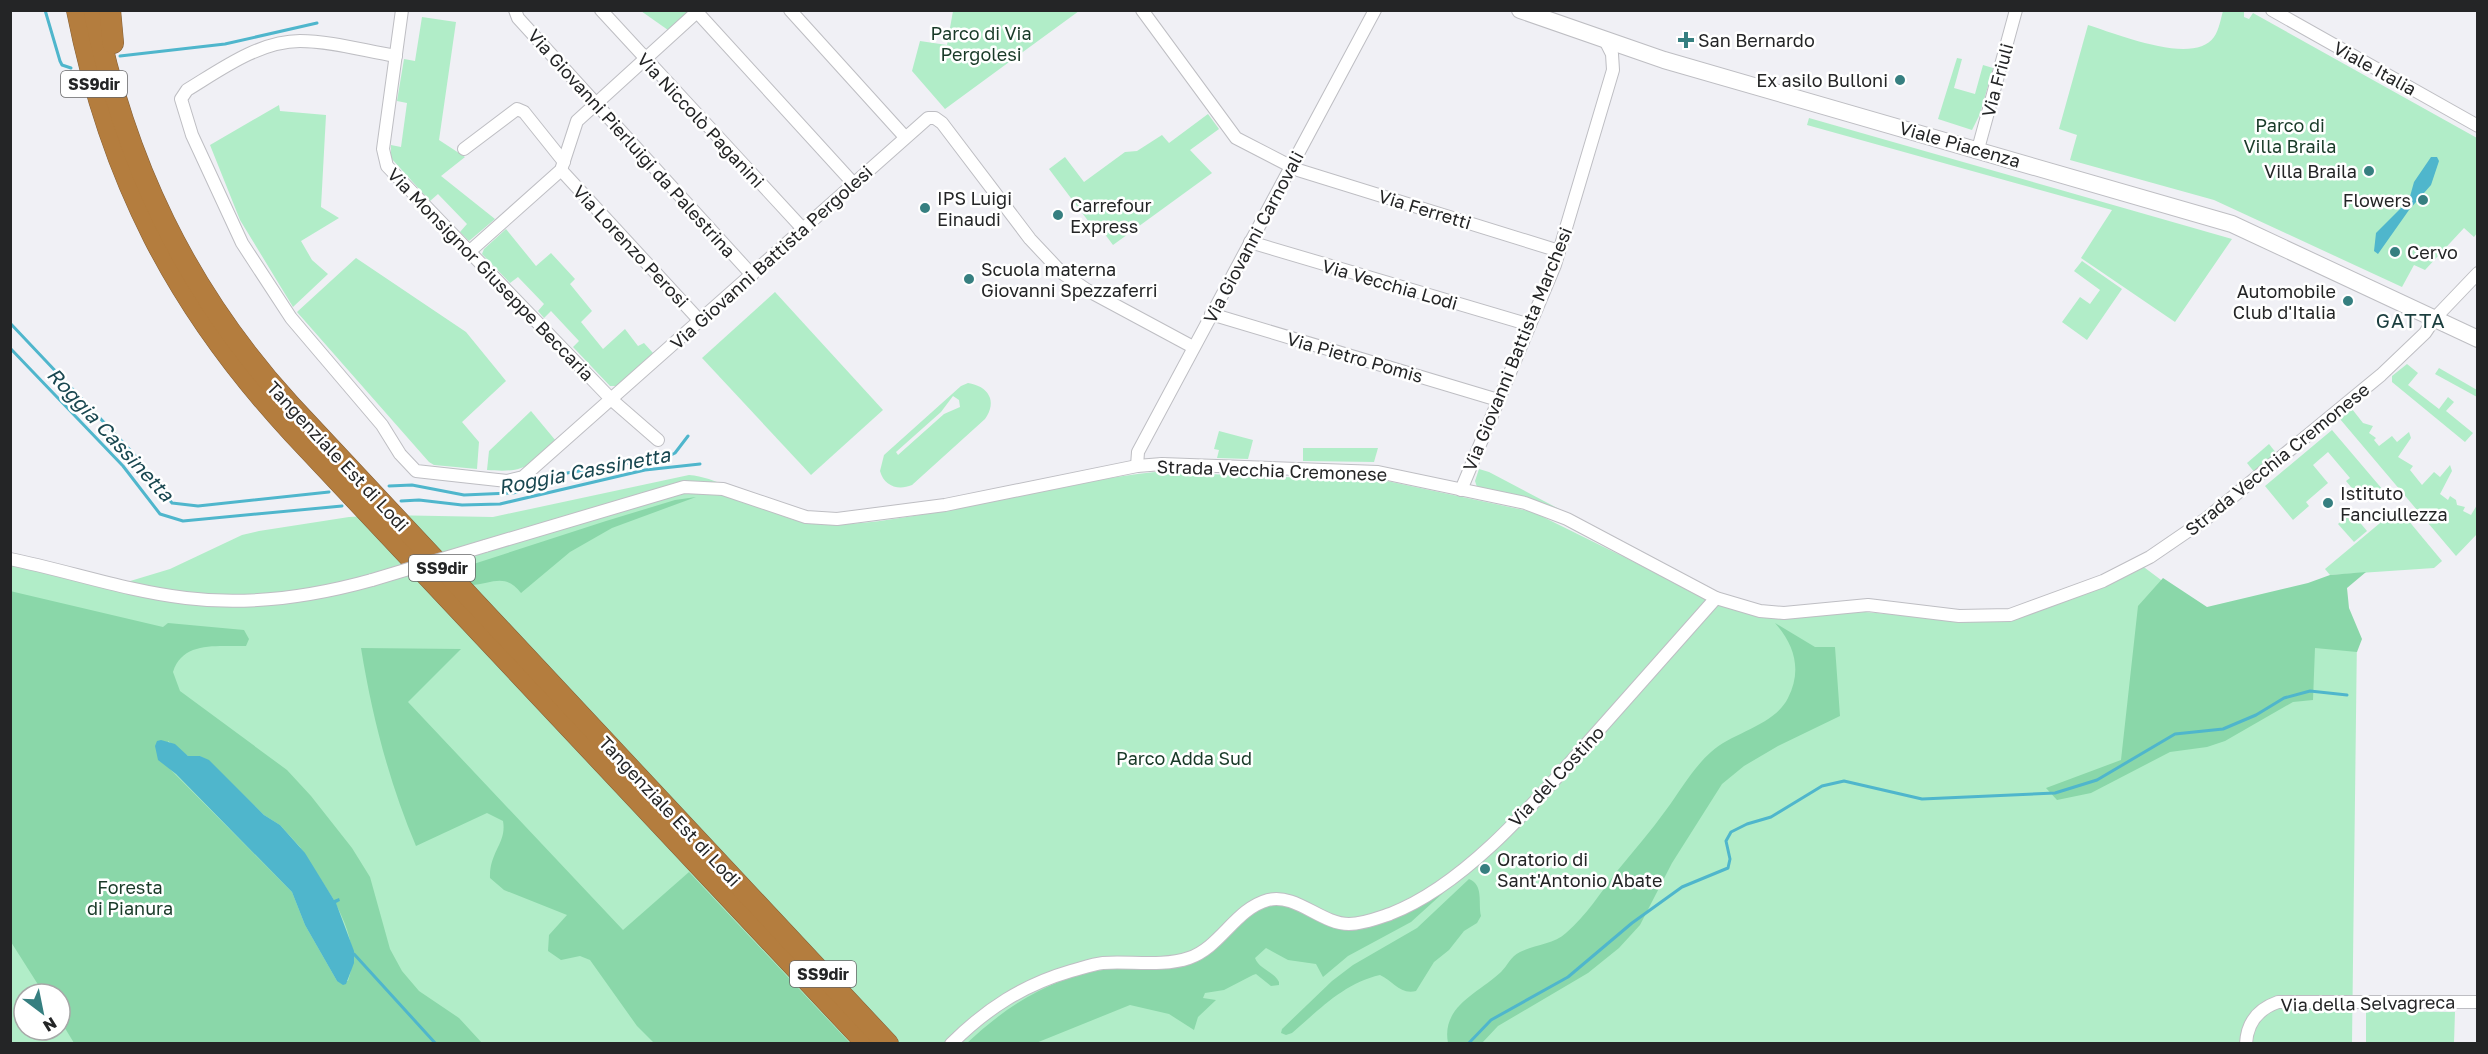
<svg xmlns="http://www.w3.org/2000/svg" width="2488" height="1054" viewBox="0 0 2488 1054" font-family="'Golos Text',sans-serif">
  <rect width="100%" height="100%" fill="#f0f0f5"/>
  <!-- green -->
  <g fill="#b1edc8" fill-rule="evenodd">
    <path d="M641 11H689L668 30Z"/>
    <path d="M953 11V10L1079 11 945 109 912 71 920 41 947 45Z"/>
    <path d="M2223 11H2244V17L2249 19 2253 13 2477 138V233L2474 237 2464 228 2425 270 2414 265 2402 287 2214 200 2070 160 2077 135 2059 129 2088 25C2117 34 2194 66 2214 37 2219 30 2221 18 2223 11Z"/>
    <path d="M422 17 456 22 439 140 465 157 441 176 495 219 469 241 460 232 467 224 438 194 430 201 391 158V145L401 147 407 103 397 101 404 59 415 61Z"/>
    <path d="M1957 58 1962 59 1954 88 1975 94 1983 65 1993 68 1980 114 1972 130 1938 119Z"/>
    <path d="M279 105 280 111 326 115 321 207 339 218 301 241 312 260 328 274 293 307 240 220 210 145Z"/>
    <path d="M1208 114 1219 129 1190 150 1212 173 1113 245 1098 225 1092 226 1049 169 1065 157 1084 182 1125 152 1137 151 1162 135 1169 143Z"/>
    <path d="M1809 118 2232 239 2175 322 2081 258 2112 210 1807 125Z"/>
    <path d="M506 229 536 266 551 253 575 279 570 284 592 311 581 322 603 349 625 329 638 346 644 343 653 353 617 386H610L573 347 579 341 551 311 544 318 538 311 544 304 518 277 510 283 482 254 484 249Z"/>
    <path d="M356 258 466 332 506 381 462 422 479 442 477 469 434 465 429 462 297 312Z"/>
    <path d="M2082 261 2122 289 2087 340 2062 322 2080 297 2090 304 2100 290 2074 271Z"/>
    <path d="M775 292 883 410 811 475 702 358Z"/>
    <path d="M2407 364 2418 373 2408 385 2439 409 2448 397 2454 402 2446 411 2473 433 2465 442 2392 382V376Z"/>
    <path d="M2439 368 2477 390V397L2435 374Z"/>
    <path d="M968 383C988 386 998 401 985 419L912 485C898 491 884 486 880 471L884 455 961 386ZM953 396 959 400 960 407 944 414 898 455 896 452 941 412Z"/>
    <path d="M2352 409 2363 423 2373 426 2369 433 2376 438 2374 440 2379 446 2392 436 2397 442 2409 432 2411 438 2398 457 2413 466 2410 470 2422 485 2434 472 2440 477 2450 465 2452 471 2440 494 2448 500 2450 496 2456 500 2457 505 2465 507 2463 511 2471 515 2477 505V534L2456 556 2340 419Z"/>
    <path d="M531 411 556 441C528 466 527 473 487 470L489 451Z"/>
    <path d="M2332 430 2383 490 2361 499 2346 481 2350 478 2328 452 2313 465 2328 483 2306 502 2309 506 2293 520 2265 486Z"/>
    <path d="M1219 431 1253 440 1248 459 1217 458 1219 450 1214 449Z"/>
    <path d="M2269 444 2277 454 2255 473 2247 463Z"/>
    <path d="M1303 448H1378L1374 462 1303 461Z"/>
    <path d="M1479 469 1489 472 1561 510 1532 499 1477 487 1475 481Z"/>
    <path d="M1155 472 1387 481 1533 512 1705 597 1766 617 1865 612 1981 622 2030 612 2141 565 2204 612 2357 635 2352 1043 11 1044V564L117 585 170 569 242 535 259 531 349 517 384 515 493 517 689 475C735 479 770 522 816 524 853 526 889 520 925 514 1002 501 1078 480 1155 472ZM24 994H60V1030H24Z"/>
    <path d="M2398 508 2442 561 2434 568 2330 575 2325 569Z"/>
    <path d="M2351 512 2367 531 2354 542 2338 524Z"/>
    <path d="M2366 1011 2455 1012 2454 1043H2366Z"/>
  </g>
  <!-- forest -->
  <g fill="#8ad7a9" fill-rule="evenodd">
    <path d="M696 497 612 528 570 552 521 593C504 572 493 584 470 585L455 570 606 521 675 500Z"/>
    <path d="M2366 572 2347 588 2349 608 2362 639 2357 652 2315 648 2313 700 2293 702 2225 741 2207 747 2170 752 2091 793 2057 800 2046 788 2121 760 2138 606 2163 578 2207 607 2308 583 2330 575Z"/>
    <path d="M10 591 163 627 168 623 244 630 249 639 246 646C219 647 183 640 173 672L180 691 287 770 311 796 352 848 370 877 390 949 402 971 419 991 459 1018 482 1043H74L60 1020V994H44L11 942ZM168 741 188 756H200L209 761 264 815 280 825 300 847 334 900 340 901 335 902C348 928 358 953 348 981H337L305 925 292 892 170 769Z"/>
    <path d="M1775 623 1815 647H1835L1840 716 1778 746 1744 766 1722 784 1672 863 1640 925 1619 948 1588 973 1498 1026 1482 1043H1448C1441 1006 1479 993 1501 972 1508 965 1510 957 1520 952 1534 945 1554 944 1566 933 1586 916 1601 892 1618 870 1634 850 1651 831 1666 810 1681 790 1692 769 1711 752 1733 732 1774 726 1788 698 1802 671 1795 645 1775 623Z"/>
    <path d="M361 648 461 649 408 702 623 930 689 872 850 1043H654L637 1026 590 960 580 956 561 960 548 951 549 935 567 915 504 890 490 878C489 852 507 843 503 821L487 813 416 846C389 782 372 716 361 648Z"/>
    <path d="M1464 874 1411 922 1348 956 1323 977 1316 964 1288 960 1266 948 1255 958C1259 969 1273 971 1279 982V985L1271 986 1256 974 1253 975 1224 990 1205 993 1203 998 1216 1000 1198 1017 1194 1030 1169 1014 1130 1005 1036 1043 966 1044C1006 1006 1054 975 1110 969 1124 967 1160 969 1169 966 1199 953 1240 909 1272 906 1299 903 1319 925 1344 929Z"/>
    <path d="M1469 879C1484 885 1478 903 1481 916L1477 923 1464 931 1449 950 1434 962 1416 991C1400 995 1393 981 1380 975 1344 983 1319 1010 1292 1033L1286 1035 1281 1033 1282 1029 1332 981 1353 965 1417 928Z"/>
  </g>
  <!-- water -->
  <g fill="#4fb6cc">
    <path d="M2431 157H2437L2439 161 2431 185 2409 210 2378 254 2374 251 2376 233 2409 200 2414 182Z"/>
    <path d="M161 740 175 744 188 756H200L209 760 264 815 280 825 305 853 334 900 339 898 340 901 336 903 354 951V963L346 984 343 985 337 981 305 925 292 892 176 774 158 760 155 746 157 741Z"/>
  </g>
  <g fill="none" stroke-linecap="round" stroke-linejoin="round">
    <!-- stream -->
    <g stroke="#4fb6cc" stroke-width="3">
      <path d="M45 10 60 61 62 65 71 68"/>
      <path d="M120 56 225 44 317 23"/>
      <path d="M10 323 132 452 172 503 198 506 329 492"/>
      <path d="M10 348 123 466 160 514 183 521 342 506"/>
      <path d="M389 486 412 485 464 495 513 493 535 487 567 473 667 457 675 453 688 436"/>
      <path d="M401 501 419 500 462 505 500 504 645 470 700 464"/>
      <path d="M354 954 436 1044"/>
      <path d="M1468 1044 1491 1020 1568 977 1632 923 1682 887 1728 868 1730 859 1726 841 1731 832 1747 824 1771 817 1822 786 1844 781 1922 799 2055 793 2097 780 2175 734 2223 729 2256 715 2284 698 2310 691 2347 695"/>
    </g>
    <defs>
      <g id="street">
        <path d="M402 10 383 149 387 166 612 400 658 440"/>
        <path d="M515 10 518 18 752 275"/>
        <path d="M601 10 803 229"/>
        <path d="M790 10 905 137"/>
        <path d="M1142 10 1236 138 1298 170 1559 251"/>
        <path d="M2272 10 2478 126"/>
        <path d="M697 12 853 183"/>
        <path d="M396 56C365 51 331 41 300 41 259 41 220 70 187 90L181 99 192 135 242 243 291 318 382 425 400 454 416 471 507 481 523 477 928 118H935L942 123 1030 239 1062 273 1087 290 1193 347"/>
        <path d="M464 149 517 109 524 112 564 162"/>
        <path d="M1978 149 2016 10"/>
        <path d="M561 170 700 321"/>
        <path d="M1250 242 1530 325"/>
        <path d="M469 252 561 170 577 121 699 10"/>
        <path d="M1211 314 1498 400"/>
        <path d="M1137 466 1138 452 1375 10"/>
        <path d="M1461 490 1555 265 1613 70 1612 54 1605 40"/>
        <path d="M485 546 684 487 723 489 806 517 837 519 945 505 1137 466 1162 464 1378 472 1525 503 1567 519 1716 598 1760 611 1784 613 1868 605 1959 616 2010 615 2103 581 2150 557 2207 518 2381 375 2425 333 2435 318 2478 273"/>
        <path d="M10 559C69 571 126 591 186 598 250 606 311 597 372 580"/>
        <path d="M951 1044C986 1009 1023 985 1071 971 1082 968 1093 964 1103 963 1131 961 1162 967 1189 958 1221 947 1235 909 1268 900 1296 893 1321 924 1349 924 1363 924 1378 918 1390 914 1466 885 1537 800 1590 740 1632 693 1674 646 1716 598"/>
        <path d="M2246 1044C2247 1023 2258 1009 2278 1002H2478"/>
      </g>
      <path id="secondary" d="M1520 10 1664 60 2232 224 2478 339"/>
      <g id="highway">
        <path d="M77 10C110 178 177 308 293 433L867 1044"/>
        <path d="M94 10C124 161 186 291 290 405L888 1044"/>
        <path d="M110 10 113 43"/>
      </g>
    </defs>
    <!-- street casing -->
    <use href="#street" stroke="#bebec3" stroke-width="14"/>
    <!-- secondary casing -->
    <use href="#secondary" stroke="#bebec3" stroke-width="18"/>
    <!-- highway casing -->
    <use href="#highway" stroke="#825e36" stroke-width="22"/>
    <!-- street -->
    <use href="#street" stroke="#fff" stroke-width="12"/>
    <!-- secondary -->
    <use href="#secondary" stroke="#fff" stroke-width="16"/>
    <!-- highway -->
    <use href="#highway" stroke="#b47d3e" stroke-width="21"/>
    <defs>
      <path id="street-bridge" d="M372 580 485 546"/>
    </defs>
    <!-- street-bridge casing -->
    <use href="#street-bridge" stroke="#bebec3" stroke-width="14" stroke-linecap="butt"/>
    <!-- street-bridge -->
    <use href="#street-bridge" stroke="#fff" stroke-width="12"/>
  </g>
  <!-- markers -->
  <g fill="#367f80" stroke="#fff" stroke-width="2">
    <path d="M1683 31h6v6h6v6h-6v6h-6v-6h-6v-6h6z"/>
    <circle cx="1900" cy="80" r="6"/>
    <circle cx="2369" cy="171" r="6"/>
    <circle cx="2423" cy="200" r="6"/>
    <circle cx="925" cy="208" r="6"/>
    <circle cx="1058" cy="215" r="6"/>
    <circle cx="2395" cy="252" r="6"/>
    <circle cx="969" cy="279" r="6"/>
    <circle cx="2348" cy="301" r="6"/>
    <circle cx="2328" cy="503" r="6"/>
    <circle cx="1485" cy="869" r="6"/>
  </g>
  <g text-anchor="middle" dominant-baseline="central" stroke-width="5" stroke-linejoin="round" paint-order="stroke">
    <!-- shield labels -->
    <g fill="#fff" stroke="#666667" stroke-width="1.5">
      <rect x="61" y="71" width="66" height="26" rx="4.5"/>
      <rect x="409" y="555" width="66" height="26" rx="4.5"/>
      <rect x="790" y="961" width="66" height="26" rx="4.5"/>
    </g>
    <g font-size="16" font-weight="bold" fill="#242526">
      <text x="94" y="84">SS9dir</text>
      <text x="442" y="568">SS9dir</text>
      <text x="823" y="974">SS9dir</text>
    </g>
    <!-- park labels -->
    <g font-size="18" fill="#193a28" stroke="#fff">
      <text x="981" y="33">Parco di Via<tspan x="981" dy="21">Pergolesi</tspan></text>
      <text x="2290" y="125">Parco di<tspan x="2290" dy="21">Villa Braila</tspan></text>
      <text x="1184" y="758">Parco Adda Sud</text>
      <text x="130" y="887">Foresta<tspan x="130" dy="21">di Pianura</tspan></text>
    </g>
    <!-- poi labels -->
    <g font-size="18" fill="#242526" stroke="#fff" text-anchor="start">
      <text x="1698" y="40">San Bernardo</text>
      <text x="1888" y="80" text-anchor="end">Ex asilo Bulloni</text>
      <text x="2357" y="171" text-anchor="end">Villa Braila</text>
      <text x="937" y="198">IPS Luigi<tspan x="937" dy="21">Einaudi</tspan></text>
      <text x="2411" y="200" text-anchor="end">Flowers</text>
      <text x="1070" y="205">Carrefour<tspan x="1070" dy="21">Express</tspan></text>
      <text x="2407" y="252">Cervo</text>
      <text x="981" y="269">Scuola materna<tspan x="981" dy="21">Giovanni Spezzaferri</tspan></text>
      <text x="2336" y="291" text-anchor="end">Automobile<tspan x="2336" dy="21">Club d'Italia</tspan></text>
      <text x="2340" y="493">Istituto<tspan x="2340" dy="21">Fanciullezza</tspan></text>
      <text x="1497" y="859">Oratorio di<tspan x="1497" dy="21">Sant'Antonio Abate</tspan></text>
    </g>
    <!-- street labels -->
    <g font-size="18" fill="#242526" stroke="#fff">
      <text transform="translate(2375 68) rotate(29)">Viale Italia</text>
      <text transform="translate(1997 80) rotate(-75)">Via Friuli</text>
      <text transform="translate(701 120) rotate(47)">Via Niccolò Paganini</text>
      <text transform="translate(632 143) rotate(48)">Via Giovanni Pierluigi da Palestrina</text>
      <text transform="translate(1960 144) rotate(16)">Viale Piacenza</text>
      <text transform="translate(1425 209) rotate(17)">Via Ferretti</text>
      <text transform="translate(1253 237) rotate(-62)">Via Giovanni Carnovali</text>
      <text transform="translate(631 246) rotate(47)">Via Lorenzo Perosi</text>
      <text transform="translate(771 257) rotate(-42)">Via Giovanni Battista Pergolesi</text>
      <text transform="translate(491 274) rotate(46)">Via Monsignor Giuseppe Beccaria</text>
      <text transform="translate(1390 284) rotate(16)">Via Vecchia Lodi</text>
      <text transform="translate(1517 349) rotate(-68)">Via Giovanni Battista Marchesi</text>
      <text transform="translate(1355 357) rotate(16)">Via Pietro Pomis</text>
      <text transform="translate(338 456) rotate(47)">Tangenziale Est di Lodi</text>
      <text transform="translate(2277 459) rotate(-39)">Strada Vecchia Cremonese</text>
      <text transform="translate(1272 470) rotate(2)">Strada Vecchia Cremonese</text>
      <text transform="translate(1556 776) rotate(-47)">Via del Costino</text>
      <text transform="translate(670 811) rotate(47)">Tangenziale Est di Lodi</text>
      <text transform="translate(2368 1003) rotate(-1)">Via della Selvagreca</text>
    </g>
    <!-- neighbourhood labels -->
    <g font-size="20" letter-spacing="1.5" fill="#1b3e3e" stroke="#fff">
      <text x="2411" y="320">GATTA</text>
    </g>
    <!-- water labels -->
    <g font-size="20" font-style="italic" fill="#194750" stroke="#fff">
      <text transform="translate(111 434) rotate(47)">Roggia Cassinetta</text>
      <text transform="translate(584 470) rotate(-11)">Roggia Cassinetta</text>
    </g>
  </g>
  <!-- border -->
  <rect width="2488" height="1054" fill="none" stroke="#242526" stroke-width="24"/>
  <!-- north arrow -->
  <g transform="translate(42 1012) rotate(148)"><circle r="28" fill="#ffffff" stroke="#a7a8a8" stroke-width="1.5"/>
  <path d="M0-4.5L10 22L0 15L-10 22Z" fill="#367f80"/>
  <text y="-9" font-size="16" font-weight="bold" text-anchor="middle" fill="#242526">N</text>
  </g>
</svg>
